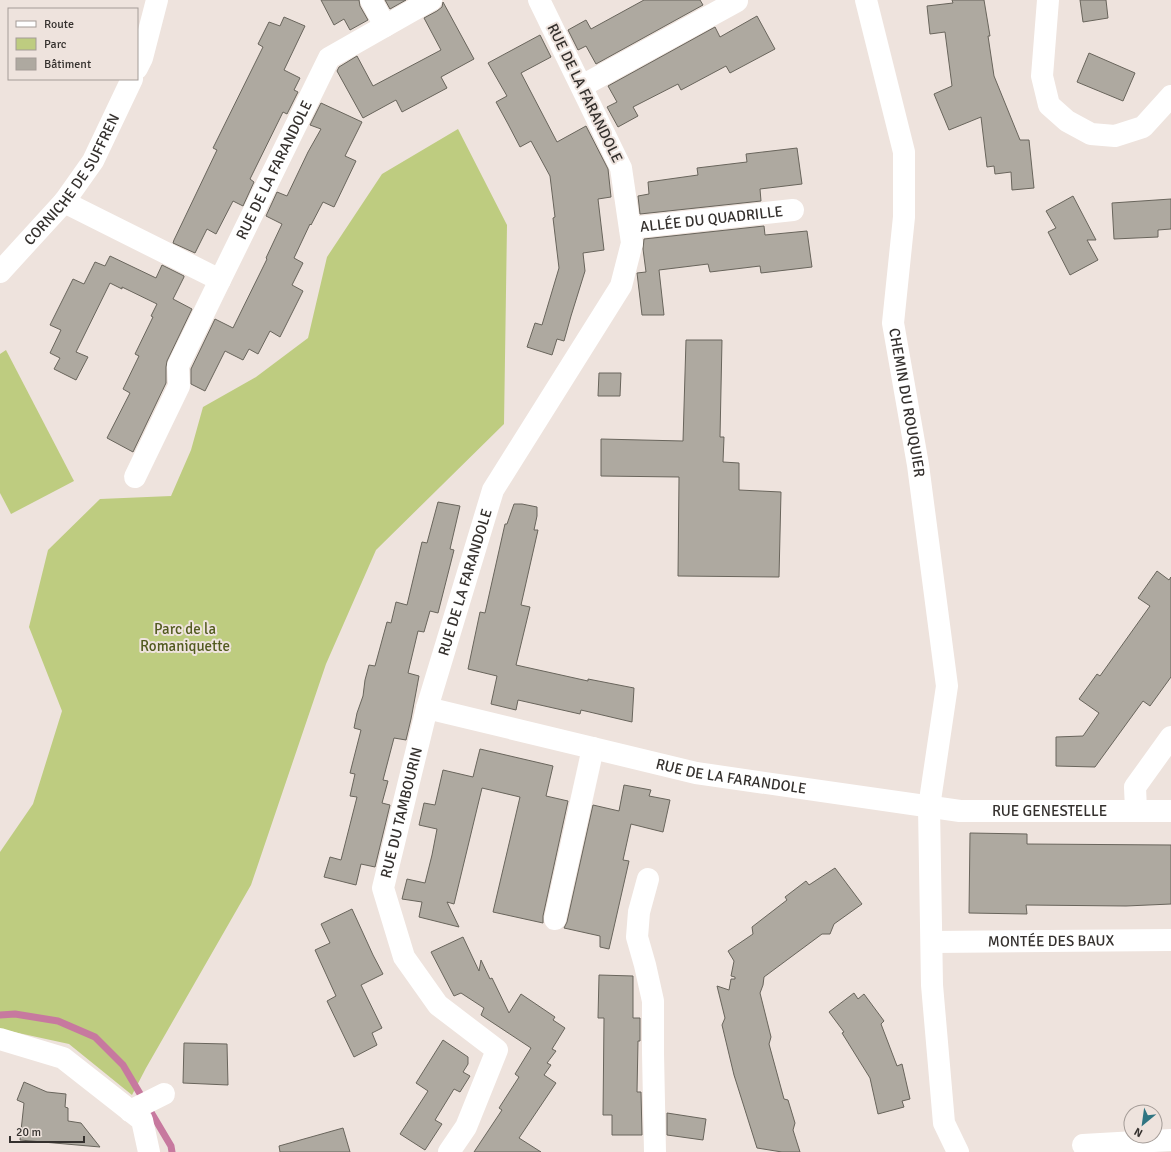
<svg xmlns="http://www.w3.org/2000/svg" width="1171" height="1152" viewBox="0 0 1171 1152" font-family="Signika,sans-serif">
  <rect width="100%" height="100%" fill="#eee3dd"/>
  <!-- green -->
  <g fill="#becc80">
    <path d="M458 129 507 225 504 424 376 550 326 664 251 885 146 1068 132 1095 69 1044 0 1029V852L33 804 62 711 29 627 48 550 100 499 171 496 191 450 203 407 256 377 308 338 327 257 382 174Z"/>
    <path d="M6 350 74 481 11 514 0 493V354Z"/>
  </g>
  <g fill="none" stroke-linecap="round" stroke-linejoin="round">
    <!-- stream -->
    <path stroke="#c7799f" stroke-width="7" d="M0 1015 15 1014 58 1021 95 1037 123 1065 171 1146 172 1152"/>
  </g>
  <!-- building -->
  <g fill="#aea9a0" stroke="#69655c">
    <path d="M321 0H359L360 6 368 20 350 30 344 19 334 25Z"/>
    <path d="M385 0H406L390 9Z"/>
    <path d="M644 0H700L703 5 596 64 586 46 578 50 568 30 586 20 591 29Z"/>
    <path d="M952 0H984L990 36H988L994 76 1020 140H1029L1034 188 1012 190 1011 172 995 174 994 166 987 167 981 117 949 130 934 94 952 86 945 32 930 34 927 6 953 3Z"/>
    <path d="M1080 0H1106L1108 18 1083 22Z"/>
    <path d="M443 2 474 59 441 77 447 88 402 112 396 100 363 118 337 71 339 67 357 56 373 86 441 50 424 18 437 11 442 7Z"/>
    <path d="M757 16 775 49 730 73 726 66 681 90 678 84 633 107 638 116 618 127 607 107 617 102 608 86 715 27 720 37Z"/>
    <path d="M284 17 305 26 284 70 300 78 294 90 298 92 287 114 283 112 250 179 254 182 243 206 233 201 216 234 207 229 195 253 173 243 174 240 217 150 213 148 263 47 258 44 269 22 280 26Z"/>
    <path d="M540 35 551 57 521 73 557 142 586 126 608 169 611 197 598 199 604 250 583 253 585 271 571 316 564 341 557 339 552 355 527 347 535 323 542 325 559 268 553 218 555 217 550 176 531 141 520 147 508 124 496 102 507 96 488 63Z"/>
    <path d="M1089 53 1135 73 1123 101 1077 82Z"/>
    <path d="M321 103 362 122 345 156 356 161 334 207 323 202 311 225 310 224 294 258 303 263 292 285 303 291 280 337 270 331 258 354 249 349 243 360 225 351 205 391 191 384V369L215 319 233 328 267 259 266 258 282 224 266 216 277 192 287 196 308 152 321 129 310 125Z"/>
    <path d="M797 148 802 184 760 189 761 201 640 214 638 196 649 194 648 182 698 175 697 168 747 162 746 154Z"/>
    <path d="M1073 196 1096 240H1087L1098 260 1070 275 1048 232 1056 228 1046 211Z"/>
    <path d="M1171 199V229L1158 230V237L1114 239 1112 203Z"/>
    <path d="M764 226 765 235 807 231 812 267 761 273 760 266 710 272 708 264 659 270 664 315H642L637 273 646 272 643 249 644 239Z"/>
    <path d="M110 256 156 278 162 265 184 276V277L173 299 192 309 167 361 166 367V383L133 452 107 438 130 393 123 389 139 356 135 354 153 317 151 316 157 304 122 287V289L110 283 76 352 88 357 76 380 54 369 60 358 50 353 61 330 50 325 73 279 84 284 95 262 105 266Z"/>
    <path d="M686 340H722L720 437H724L723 462 739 463V490L781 492 779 577 678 576 679 477 601 476V439L683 441Z"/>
    <path d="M599 373H621L620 396H598Z"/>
    <path d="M438 502 460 506 450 549 454 550 438 613 430 611 424 632 418 631 408 673 419 676 411 719 406 740 394 738 383 780 388 781 382 803 390 805 375 867 361 864 356 885 324 877 330 857 341 860 357 797 350 796 355 774 350 773 361 730 354 728 357 713 363 696 365 680 369 665 375 666 387 622 391 623 396 602 407 605 422 542 427 543Z"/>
    <path d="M514 504H522L537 507V516L534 530H538L521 605 530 607 516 665 588 681V679L634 688 632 722 581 710 580 714 518 700 516 710 491 704 497 676 468 669 480 612 485 613 505 524H507Z"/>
    <path d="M1157 571 1169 580 1171 577V677L1150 706 1143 701 1095 767 1056 766V737L1083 736 1099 713 1079 699 1097 674 1100 676 1150 606 1138 598Z"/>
    <path d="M480 749 553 766 546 796 568 801 543 916V923L493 912 520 797 482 788 454 904 447 902 459 927 419 917 422 902 402 899 407 879 425 883 432 855 437 829 419 825 424 803 435 805 443 770 473 777Z"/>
    <path d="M624 785 651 790 649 796 670 800 663 832 631 824 623 860 629 861 609 949 600 947V936L564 928 567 922 593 805 619 811Z"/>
    <path d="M970 833 1027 834V844L1171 845V904L1126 906 1026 905 1027 914 969 913Z"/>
    <path d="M835 868 862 904 834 924 830 934H822L764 977 763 985 760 993 771 1037 769 1044 784 1099 788 1100 795 1123 793 1130 800 1152H782L757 1148 734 1075 722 1025 725 1018 717 986 729 990 731 979H735V977L731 976 734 961 728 951 753 934 752 927 787 900 785 897 806 881 809 885Z"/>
    <path d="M352 909 373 955 383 974 361 985 382 1028 372 1033 377 1045 354 1057 327 1001 336 996 315 950 330 943 321 924Z"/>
    <path d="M463 937 479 971 481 960 490 979 492 978 509 1013 521 994 555 1017 553 1020 565 1028 552 1049 556 1051 547 1063 551 1065 544 1075 556 1083 519 1138 541 1152H474L502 1110 499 1108 519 1077 515 1074 531 1048 481 1015 484 1008 461 993 454 996 431 952Z"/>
    <path d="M599 975 633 976V1018H640V1041H638L637 1092H641L642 1135H612V1115H603L604 1018H598Z"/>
    <path d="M854 993 858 999 864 994 884 1021 881 1024 897 1066 902 1064 910 1099 902 1101 904 1107 878 1114 870 1078 842 1033 844 1032 829 1012Z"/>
    <path d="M443 1040 468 1057V1064L463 1072 470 1076 460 1092 454 1089 435 1120 442 1124 425 1150 400 1134 428 1091 416 1083Z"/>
    <path d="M184 1043 227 1044 228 1085 183 1083Z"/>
    <path d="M24 1082 47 1092 66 1094 65 1107 68 1108V1121L81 1123 100 1147 20 1140 24 1103 17 1100Z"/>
    <path d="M667 1113 706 1119 703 1140 667 1135Z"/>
    <path d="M343 1128 350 1152H280L279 1146Z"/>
  </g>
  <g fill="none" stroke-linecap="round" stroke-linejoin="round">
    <!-- minor -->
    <g stroke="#fff" stroke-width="22">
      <path d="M371 0 385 26"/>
      <path id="s1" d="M866 0 904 152V217L893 323 918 465 947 686 929 807 932 985 944 1123 958 1152"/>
      <path d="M1048 0 1042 76 1049 105 1067 121 1091 134 1115 136 1143 127 1171 96"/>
      <path d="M582 86 737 1"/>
      <path id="s2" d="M64 202 220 280 329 58 431 0"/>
      <path id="s3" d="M630 228 793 210"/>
      <path d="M135 477 179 386 178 366 220 280"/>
      <path id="s4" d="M427 708 696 773 960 811H1171"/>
      <path d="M1136 810 1135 787 1171 737"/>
      <path d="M648 879 639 912 637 937 645 965 653 1001V1053L655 1152"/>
      <path d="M555 919 593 748"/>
      <path id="s5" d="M932 942 1171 940"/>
      <path d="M0 1039 63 1058 142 1120 149 1152"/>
      <path d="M130 1111 164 1094"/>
      <path d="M1083 1145 1171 1140"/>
      <path id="s6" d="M449 1152 466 1127 497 1050 438 1005 404 957 383 888 427 708 493 490 621 286 632 243 621 168 539 0"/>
    </g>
    <!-- major -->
    <g stroke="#fff" stroke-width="22">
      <path d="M137 68 142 58 157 0"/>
      <path id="s7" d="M0 272 64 202 93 161 132 79"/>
    </g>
  </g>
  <g text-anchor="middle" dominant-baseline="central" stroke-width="4" stroke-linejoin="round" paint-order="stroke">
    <!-- street labels -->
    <g font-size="15" fill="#35312e" stroke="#eee3dd">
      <text transform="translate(585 93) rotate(64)">RUE DE LA FARANDOLE</text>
      <text stroke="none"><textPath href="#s2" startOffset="297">RUE DE LA FARANDOLE</textPath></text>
      <text stroke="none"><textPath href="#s7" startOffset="118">CORNICHE DE SUFFREN</textPath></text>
      <text stroke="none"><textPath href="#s3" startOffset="82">ALLÉE DU QUADRILLE</textPath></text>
      <text stroke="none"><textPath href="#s1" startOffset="409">CHEMIN DU ROUQUIER</textPath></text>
      <text stroke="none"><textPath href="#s6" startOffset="635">RUE DE LA FARANDOLE</textPath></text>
      <text stroke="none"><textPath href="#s4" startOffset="312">RUE DE LA FARANDOLE</textPath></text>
      <text stroke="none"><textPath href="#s4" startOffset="633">RUE GENESTELLE</textPath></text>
      <text stroke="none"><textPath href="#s6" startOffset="396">RUE DU TAMBOURIN</textPath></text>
      <text stroke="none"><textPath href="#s5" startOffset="119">MONTÉE DES BAUX</textPath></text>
    </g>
    <!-- park labels -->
    <g font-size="15" fill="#525a1f" stroke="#eee3dd">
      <text x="185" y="629">Parc de la<tspan x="185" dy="17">Romaniquette</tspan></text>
    </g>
  </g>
  <!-- legend -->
  <rect x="8" y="8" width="130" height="72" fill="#eee3dd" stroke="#a49c97"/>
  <rect x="16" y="21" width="20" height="6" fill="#ffffff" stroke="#a49c97"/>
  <text x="44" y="28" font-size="12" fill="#35312e">Route</text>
  <rect x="16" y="38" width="20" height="12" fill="#becc80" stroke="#a49c97"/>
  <text x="44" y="48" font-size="12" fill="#35312e">Parc</text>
  <rect x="16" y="58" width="20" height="12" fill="#aea9a0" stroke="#a49c97"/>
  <text x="44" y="68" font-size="12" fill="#35312e">Bâtiment</text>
  <!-- north arrow -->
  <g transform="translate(1143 1124) rotate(209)"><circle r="19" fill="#eee3dd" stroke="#a49c97"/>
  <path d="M0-3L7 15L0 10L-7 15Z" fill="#2f7582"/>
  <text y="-6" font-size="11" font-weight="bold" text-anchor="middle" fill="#35312e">N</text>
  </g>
  <!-- scale -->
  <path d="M10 1136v6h74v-6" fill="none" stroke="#35312e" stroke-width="2"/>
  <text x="16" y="1136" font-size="12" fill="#35312e" stroke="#eee3dd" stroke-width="3" paint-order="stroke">20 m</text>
</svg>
